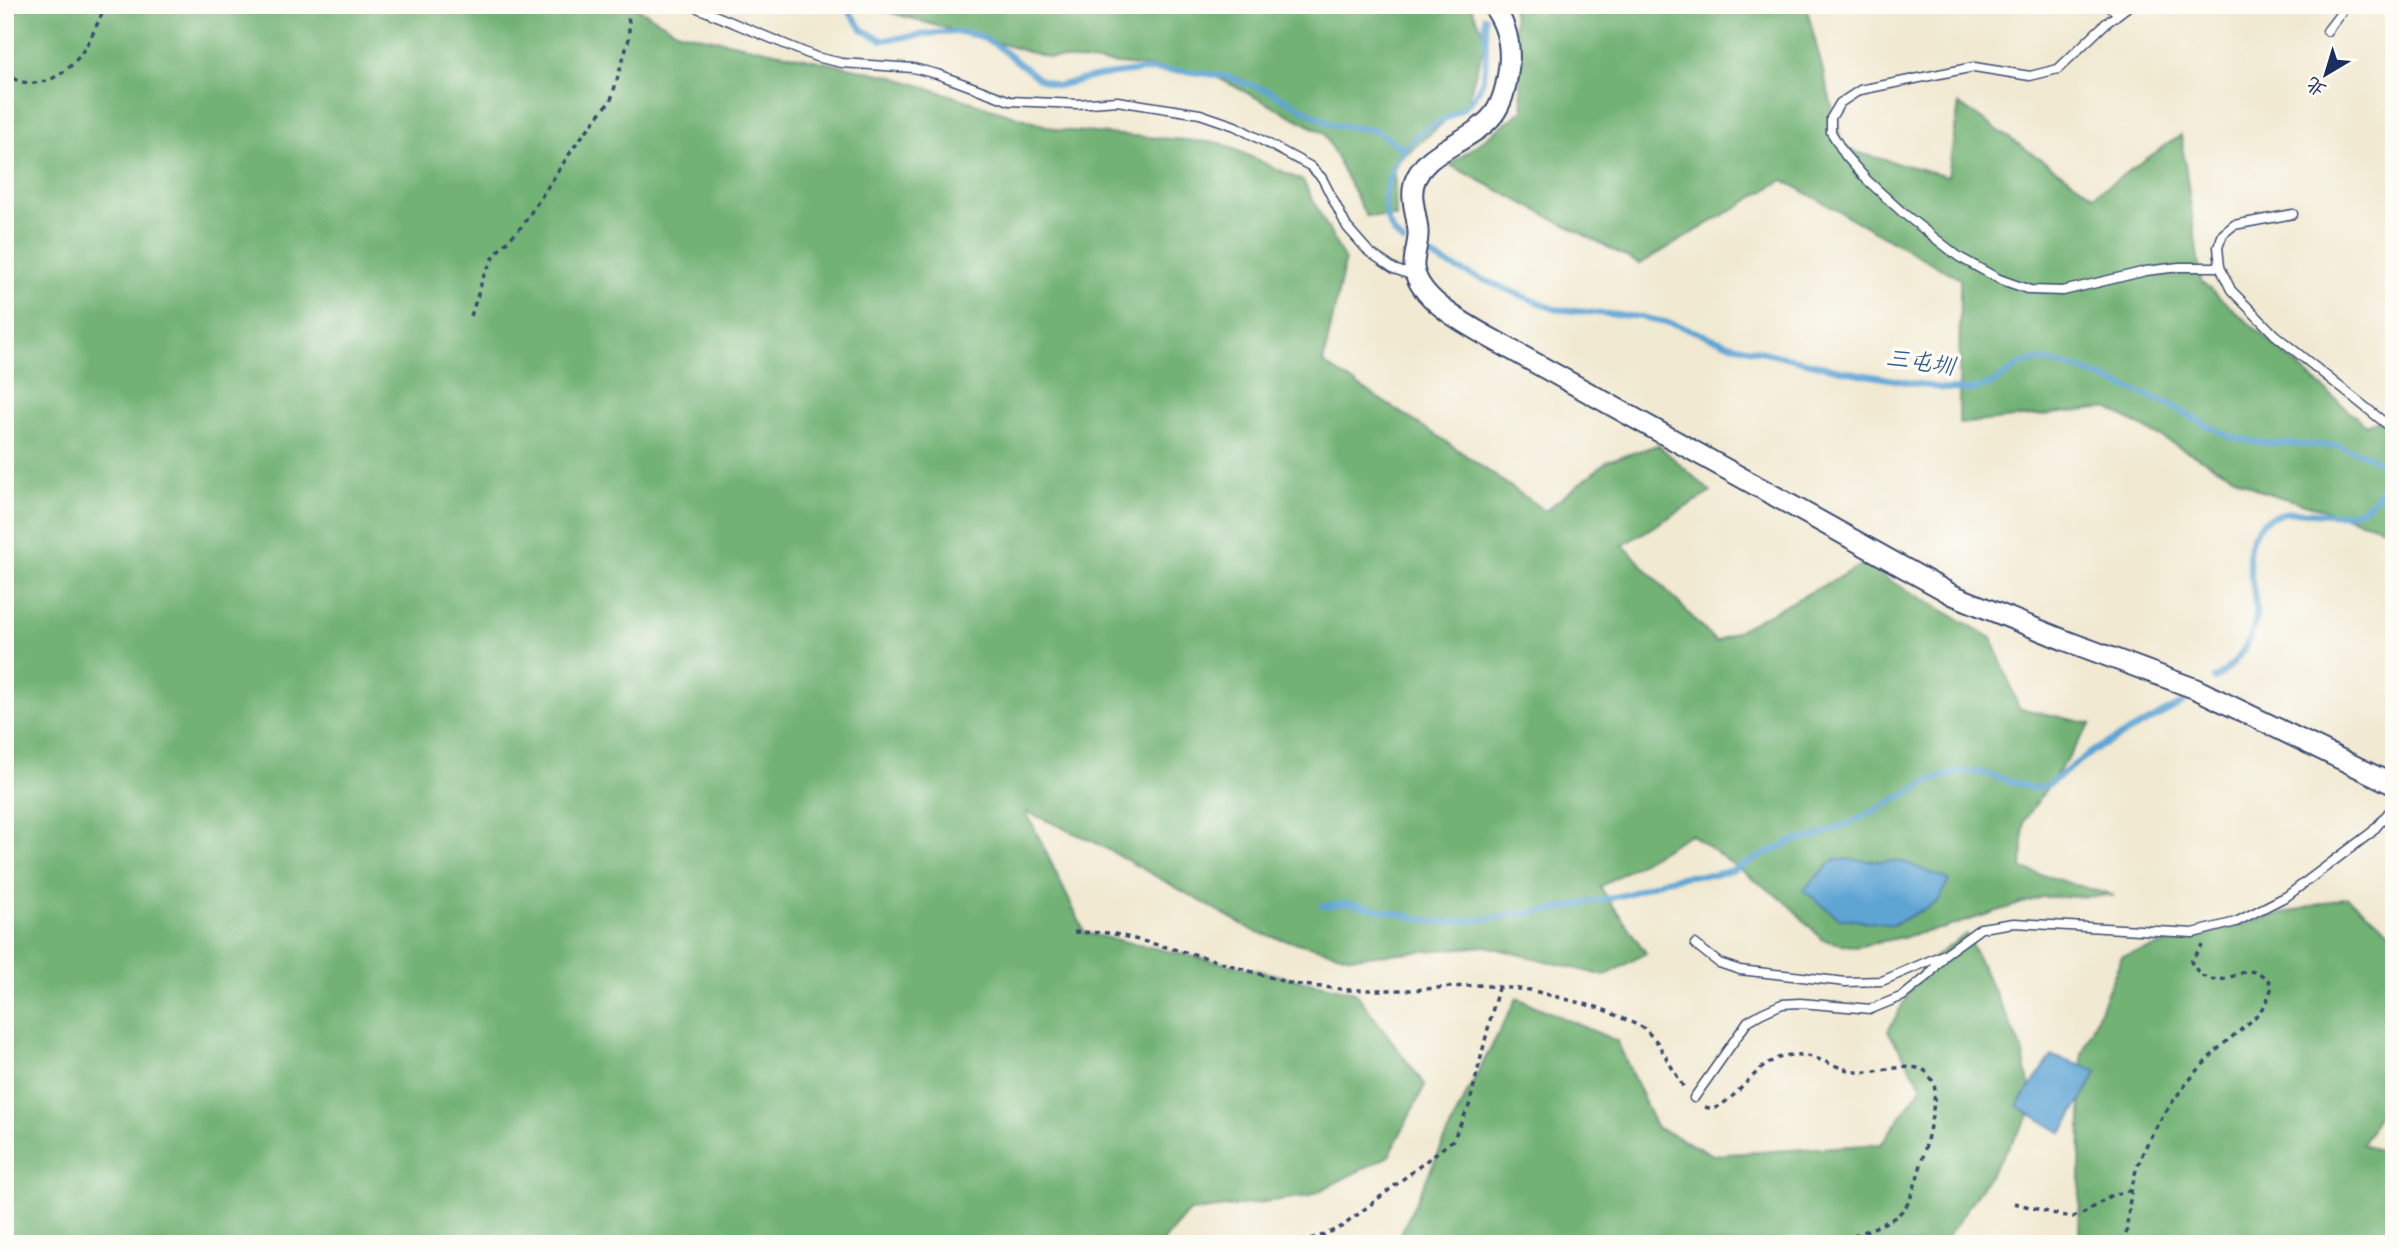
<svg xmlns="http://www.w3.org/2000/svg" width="2399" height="1249" viewBox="0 0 2399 1249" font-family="'Gochi Hand','LXGW WenKai TC',sans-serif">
  <rect width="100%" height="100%" fill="#fdfcf7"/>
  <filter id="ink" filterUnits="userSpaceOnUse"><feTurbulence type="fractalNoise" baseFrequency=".0143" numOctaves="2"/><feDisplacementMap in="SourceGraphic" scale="14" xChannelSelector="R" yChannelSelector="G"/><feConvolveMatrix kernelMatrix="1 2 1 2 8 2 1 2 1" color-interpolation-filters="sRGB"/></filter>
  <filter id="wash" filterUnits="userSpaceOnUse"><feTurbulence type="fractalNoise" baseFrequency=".00686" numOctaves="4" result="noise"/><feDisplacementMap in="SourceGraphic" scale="28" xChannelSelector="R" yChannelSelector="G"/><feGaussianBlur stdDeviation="1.57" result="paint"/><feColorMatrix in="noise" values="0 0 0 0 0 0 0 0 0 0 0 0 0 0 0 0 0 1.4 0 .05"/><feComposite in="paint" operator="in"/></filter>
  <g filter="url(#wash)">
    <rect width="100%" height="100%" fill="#f1e9d1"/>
    <!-- forest -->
    <g fill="#72b274" stroke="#467069" stroke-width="2">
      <path d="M5 5H632L679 32 891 76 1059 130 1221 143 1303 181 1345 261 1323 363 1444 440 1545 511 1608 461 1658 445 1711 492 1623 545 1716 642 1862 565 1992 638 2019 708 2091 724 2024 821 2022 869 2114 896 2042 897 1944 928 1856 947 1823 940 1787 903 1690 834 1600 887 1646 953 1605 976 1486 946 1352 957 1258 933 1094 842 1026 811 1085 933 1355 992 1425 1085 1389 1156 1309 1196 1188 1212 1161 1244H5Z"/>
      <path d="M864 5H1470L1486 38 1467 103 1394 164 1396 217 1366 216 1324 133 1209 73 1047 57Z"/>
      <path d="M1510 5H1806L1843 149 1948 176 1959 104 2094 195 2181 135 2201 281 2364 424 2394 418V531L2261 491 2107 408 1959 424 1960 279 1783 180 1640 264 1450 165 1523 110 1513 11Z"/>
      <path d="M2347 897 2394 934V1088L2362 1145 2394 1154V1244H2079L2082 1054 2122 956Z"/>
      <path d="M1966 934 2022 1049 2034 1109 1943 1244H1396L1462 1103 1517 998 1617 1041 1656 1127 1713 1155 1881 1144 1922 1086 1888 1031 1925 964Z"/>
    </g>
    <!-- water -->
    <g fill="#5ea5d4" stroke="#3c6a99" stroke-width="2">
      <path d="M1835 859 1904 862 1949 880 1938 902 1893 925 1839 918 1803 890Z"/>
      <path d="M2052 1056 2098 1071 2062 1133 2017 1106Z"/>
    </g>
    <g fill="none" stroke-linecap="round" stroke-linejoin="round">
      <!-- stream -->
      <g stroke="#5ea5d4" stroke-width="6">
        <path d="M844 5 863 30 882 40 937 33 961 32 979 36 995 44 1039 79 1057 86 1098 76 1146 70 1183 71 1224 76 1267 90 1333 125 1375 130 1405 150"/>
        <path d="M1403 242C1400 239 1395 235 1393 231 1373 202 1394 154 1418 135 1438 120 1465 114 1478 91 1490 70 1485 40 1485 17"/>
        <path d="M1431 256 1457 269 1554 309 1641 317 1674 324 1729 344 1849 372 1946 389 1973 390 1990 385 2023 363 2041 360 2076 368 2169 404 2202 423 2233 438 2261 443 2339 446 2366 455 2394 469"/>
        <path d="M2215 679C2237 663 2258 636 2256 607 2254 581 2240 551 2258 528 2285 493 2337 531 2369 504 2380 495 2386 481 2393 469"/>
        <path d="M1322 906 1348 903 1436 922 1480 920 1560 909 1628 894 1665 880 1687 876 1713 875 1733 870 1793 841 1814 837 1851 823 1932 780 1964 771 1983 773 2034 789 2049 784 2093 751 2184 702"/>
      </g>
    </g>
  </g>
  <g filter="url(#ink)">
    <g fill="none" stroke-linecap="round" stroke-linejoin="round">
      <defs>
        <g id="service">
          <path d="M690 5 816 57 842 63 913 68 937 74 1010 101 1077 104 1117 101 1200 114 1235 126 1310 166 1322 178 1347 227 1369 252 1394 269 1414 276"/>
          <path d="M2106 5 2119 13"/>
          <path d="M2130 5 2105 24 2058 69 2030 76 1974 67 1860 90 1840 103 1831 118V132L1845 155 1867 180 1903 213 1959 257 1999 279 2030 290 2063 291 2146 271 2179 267H2220"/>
          <path d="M2327 31 2347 5"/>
          <path d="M2293 214 2234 225 2223 234 2218 247 2220 267 2231 290 2275 335 2394 430"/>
          <path d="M1695 944 1719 963 1740 970 1846 982 1882 981 1945 954 1981 928 2014 923 2193 933 2236 922 2287 896 2372 832 2394 806"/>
          <path d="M1694 1098 1748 1021 1762 1013 1782 1004 1800 1003 1871 1009 1903 996 1928 976 1943 957"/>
        </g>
        <path id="tertiary" d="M1492 5C1506 23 1511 43 1509 65 1503 118 1489 123 1446 149 1433 157 1423 164 1416 178 1408 196 1417 213 1418 231 1419 243 1413 256 1414 268 1419 304 1481 332 1510 349L1953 595 2064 640 2196 689 2394 785"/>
      </defs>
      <!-- service casing -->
      <use href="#service" stroke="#3b4b6f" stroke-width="11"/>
      <!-- tertiary casing -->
      <use href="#tertiary" stroke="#3b4b6f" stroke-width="23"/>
      <!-- path -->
      <g stroke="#3b4b6f" stroke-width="3.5" stroke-dasharray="5 5" stroke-linecap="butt">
        <path d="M5 72C29 95 63 79 80 55 91 41 98 21 106 5"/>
        <path d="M471 316 484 275 496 253 522 226 576 144 611 100 629 39V22L625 5"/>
        <path d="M1074 932 1111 933 1197 955 1292 984 1350 990H1410L1479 985 1530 990 1600 1008 1644 1028 1657 1042 1684 1088"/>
        <path d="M1705 1107 1713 1109C1740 1098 1755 1063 1785 1056 1811 1050 1832 1068 1857 1072 1875 1074 1910 1061 1925 1071 1928 1073 1933 1081 1934 1084 1939 1100 1917 1187 1908 1203 1906 1207 1901 1212 1898 1215 1887 1224 1850 1237 1835 1244"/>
        <path d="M2014 1203 2060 1215 2073 1217 2084 1213 2110 1196 2132 1190"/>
        <path d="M1291 1244 1324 1235 1343 1226 1453 1140 1469 1106 1498 988"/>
        <path d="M2125 1244C2128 1221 2129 1196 2135 1174 2148 1131 2182 1085 2214 1053 2236 1030 2265 1019 2272 985 2251 958 2238 979 2217 980 2212 980 2206 977 2201 976L2191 962 2202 945"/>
      </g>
      <!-- service -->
      <use href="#service" stroke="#fff" stroke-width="8"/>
      <!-- tertiary -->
      <use href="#tertiary" stroke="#fff" stroke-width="19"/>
    </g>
  </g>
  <g text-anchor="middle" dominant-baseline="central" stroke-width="7" stroke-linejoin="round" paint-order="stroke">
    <!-- water labels -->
    <g font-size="23" font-style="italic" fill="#365e8d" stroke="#fdfcf7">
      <text transform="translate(1920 365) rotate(8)">三屯圳</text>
    </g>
  </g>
  <!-- margin -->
  <rect width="2399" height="1249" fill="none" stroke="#fdfcf7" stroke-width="28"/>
  <!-- north arrow -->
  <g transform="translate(2326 74) rotate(218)" stroke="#fdfcf7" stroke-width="5" paint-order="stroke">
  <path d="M0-5L12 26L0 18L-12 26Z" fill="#1b2f5e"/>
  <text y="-10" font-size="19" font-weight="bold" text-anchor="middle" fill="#1b2f5e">北</text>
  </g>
</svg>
